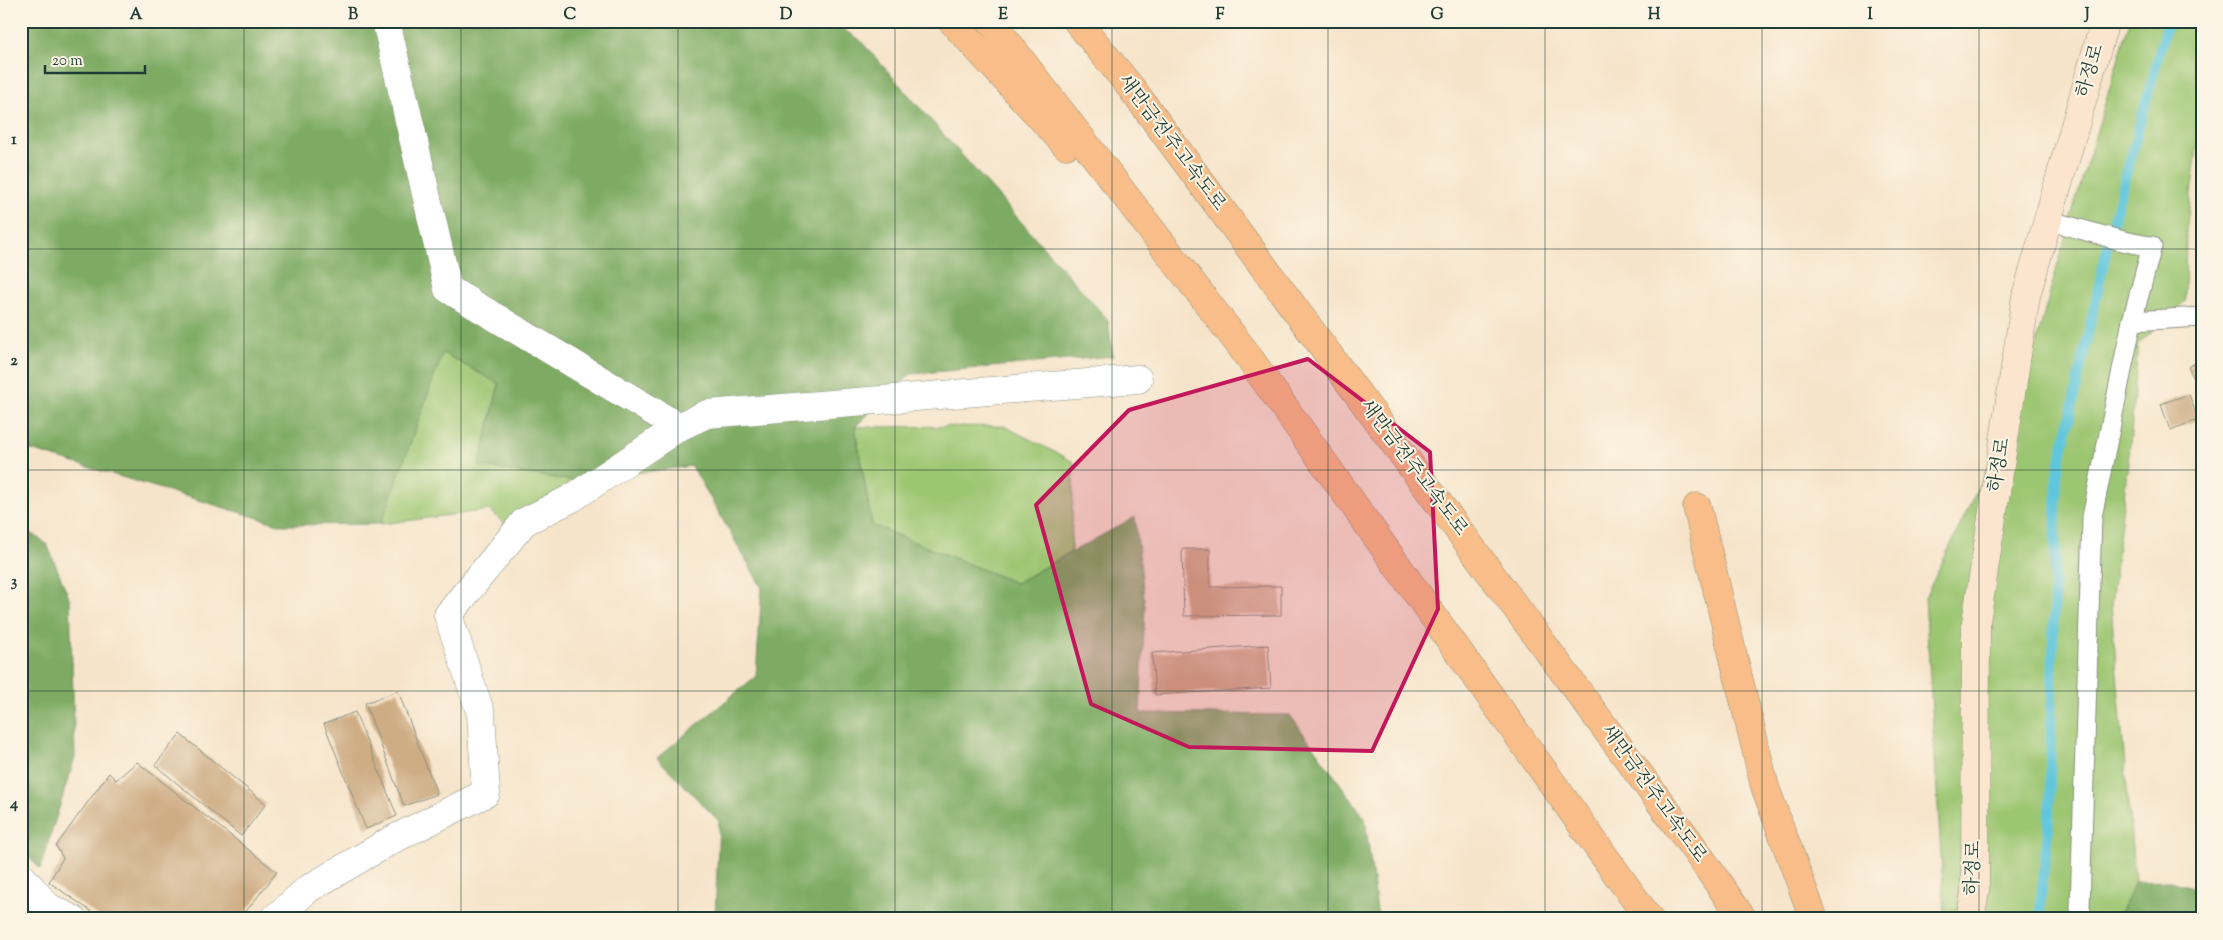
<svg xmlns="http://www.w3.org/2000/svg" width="2223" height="940" viewBox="0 0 2223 940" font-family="'Sorts Mill Goudy','Noto Serif KR',serif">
  <rect width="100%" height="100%" fill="#fcf5e5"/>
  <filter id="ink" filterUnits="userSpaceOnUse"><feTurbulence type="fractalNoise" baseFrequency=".02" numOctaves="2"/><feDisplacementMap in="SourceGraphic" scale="10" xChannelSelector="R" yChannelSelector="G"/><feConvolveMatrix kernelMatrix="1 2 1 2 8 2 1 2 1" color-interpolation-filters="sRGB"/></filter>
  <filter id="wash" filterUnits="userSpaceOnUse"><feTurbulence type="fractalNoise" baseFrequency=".0096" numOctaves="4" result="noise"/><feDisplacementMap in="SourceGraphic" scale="20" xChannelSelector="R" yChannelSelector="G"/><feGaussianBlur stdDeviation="1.12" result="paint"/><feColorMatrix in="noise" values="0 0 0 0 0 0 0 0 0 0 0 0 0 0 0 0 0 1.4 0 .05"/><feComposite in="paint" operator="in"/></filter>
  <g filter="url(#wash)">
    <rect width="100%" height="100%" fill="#f6e4ca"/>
    <!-- green -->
    <g fill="#9dc672" stroke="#5e8253">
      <path d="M2130 21H2202V112L2186 231 2185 301 2138 344 2130 446 2111 605 2135 882 2117 919H1945L1925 598 2020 401 2074 206Z"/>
      <path d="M442 352 499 384 479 466 574 481 507 527 490 510 381 524Z"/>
      <path d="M1004 426 1074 462 1071 552 1016 583 872 525 855 427Z"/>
    </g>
    <!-- forest -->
    <g fill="#7eab64" stroke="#4e744c">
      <path d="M21 21H828L859 39 1108 320 1113 356 911 374 855 427 872 525 1016 583 1135 517 1145 607 1140 713 1290 715 1365 818 1378 919H715L719 821 657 758 756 676 762 588 692 466 574 481 479 466 499 384 443 353 381 524 282 525 21 447Z"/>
      <path d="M21 527 47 544 70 600 75 757 40 869 21 848Z"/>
      <path d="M2171 881 2202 890V919H2117L2135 882Z"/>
    </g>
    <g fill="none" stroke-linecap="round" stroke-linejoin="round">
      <!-- stream -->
      <path stroke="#5fc6dc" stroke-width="10" d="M2039 919 2049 820 2057 475 2112 226 2168 21"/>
    </g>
    <g id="blocks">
      <!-- building -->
      <g fill="#cead85">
        <path d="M2202 359V394L2188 367Z"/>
        <path d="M2189 394 2198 420 2170 430 2161 404Z"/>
        <path d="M1182 549H1210V587L1281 586V615L1184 616Z"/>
        <path d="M1268 645 1271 688 1155 695 1152 653Z"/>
        <path d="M398 691 437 794 404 806 365 703Z"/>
        <path d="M355 712 397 816 366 829 324 724Z"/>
        <path d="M180 734 266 804 241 836 155 765Z"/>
        <path d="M137 762 277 872 240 919H102L49 882 63 858 56 846 109 773 116 780Z"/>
      </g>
    </g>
  </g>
  <g filter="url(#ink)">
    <use href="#blocks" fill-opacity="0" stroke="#8a907f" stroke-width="1"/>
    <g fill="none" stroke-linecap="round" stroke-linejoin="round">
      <defs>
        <g id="lane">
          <path d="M2048 221C2083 228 2118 243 2152 246L2132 321 2092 517 2080 908 2083 919"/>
          <path d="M2132 321 2202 317"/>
        </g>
        <g id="street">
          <path d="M386 21 448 289 679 427"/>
          <path d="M21 876 48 907"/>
          <path d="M32 919 48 907 72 919"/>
          <path d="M274 919 308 889 390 841 486 793 481 714 448 615 524 522 572 498 679 427 707 414 1138 379"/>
        </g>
        <path id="secondary" d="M1970 919 1975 892 1976 622 2026 296 2105 21"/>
        <g id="highway">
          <path d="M952 21 1066 145"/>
          <path d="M991 21 1242 348 1649 919"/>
          <path d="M1077 21 1132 89 1691 844 1743 919"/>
          <path d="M1697 507 1765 787 1814 919"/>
        </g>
      </defs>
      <!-- lane casing -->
      <use href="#lane" stroke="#8a907f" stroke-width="21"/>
      <!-- street casing -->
      <use href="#street" stroke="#8a907f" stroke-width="29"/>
      <!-- secondary casing -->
      <use href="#secondary" stroke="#8a907f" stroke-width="29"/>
      <!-- highway casing -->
      <use href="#highway" stroke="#8a907f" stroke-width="29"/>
      <!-- lane -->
      <use href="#lane" stroke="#fff" stroke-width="19"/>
      <!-- street -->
      <use href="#street" stroke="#fff" stroke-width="28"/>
      <!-- secondary -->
      <use href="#secondary" stroke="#fce5cf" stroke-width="28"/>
      <!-- highway -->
      <use href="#highway" stroke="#f8bd88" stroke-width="28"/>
    </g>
  </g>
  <!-- marked area -->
  <path fill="#c2185b" fill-opacity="0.2" stroke="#c2185b" stroke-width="4" stroke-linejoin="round" d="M1308 359 1430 452 1438 609 1372 751 1189 747 1091 704 1036 505 1129 410Z"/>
  <!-- grid -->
  <path fill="none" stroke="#1f3d34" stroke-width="1" stroke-opacity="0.55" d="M244 21V919M461 21V919M678 21V919M895 21V919M1112 21V919M1328 21V919M1545 21V919M1762 21V919M1979 21V919M21 249H2202M21 470H2202M21 691H2202"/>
  <g text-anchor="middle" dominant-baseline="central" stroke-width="4" stroke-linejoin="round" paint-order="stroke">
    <!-- street labels -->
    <g font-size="19" fill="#1f3d34" stroke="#fcf5e5">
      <text transform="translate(2091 71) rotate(-74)">하정로</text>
      <text transform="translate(1171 143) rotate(53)">새만금전주고속도로</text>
      <text transform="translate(2000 465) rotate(-81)">하정로</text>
      <text transform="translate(1413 468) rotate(53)">새만금전주고속도로</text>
      <text transform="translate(1653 794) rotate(54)">새만금전주고속도로</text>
      <text transform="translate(1974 868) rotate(-88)">하정로</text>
    </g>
  </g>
  <!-- margin -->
  <rect width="2223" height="940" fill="none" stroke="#fcf5e5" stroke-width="55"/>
  <!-- scale -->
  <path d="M45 65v8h100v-8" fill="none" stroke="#1f3d34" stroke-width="2.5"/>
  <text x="52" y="65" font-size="15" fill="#1f3d34" stroke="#fcf5e5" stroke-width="4" paint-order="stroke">20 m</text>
  <rect x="28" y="28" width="2168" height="884" fill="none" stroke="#1f3d34" stroke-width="2"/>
  <g font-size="16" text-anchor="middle" font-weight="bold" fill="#1f3d34">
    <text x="136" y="19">A</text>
    <text x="353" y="19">B</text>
    <text x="570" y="19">C</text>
    <text x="786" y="19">D</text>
    <text x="1003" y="19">E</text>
    <text x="1220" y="19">F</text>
    <text x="1437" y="19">G</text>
    <text x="1654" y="19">H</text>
    <text x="1870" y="19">I</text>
    <text x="2087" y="19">J</text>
    <text x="14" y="144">1</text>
    <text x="14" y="365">2</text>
    <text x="14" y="586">3</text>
    <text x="14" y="808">4</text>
  </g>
</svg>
